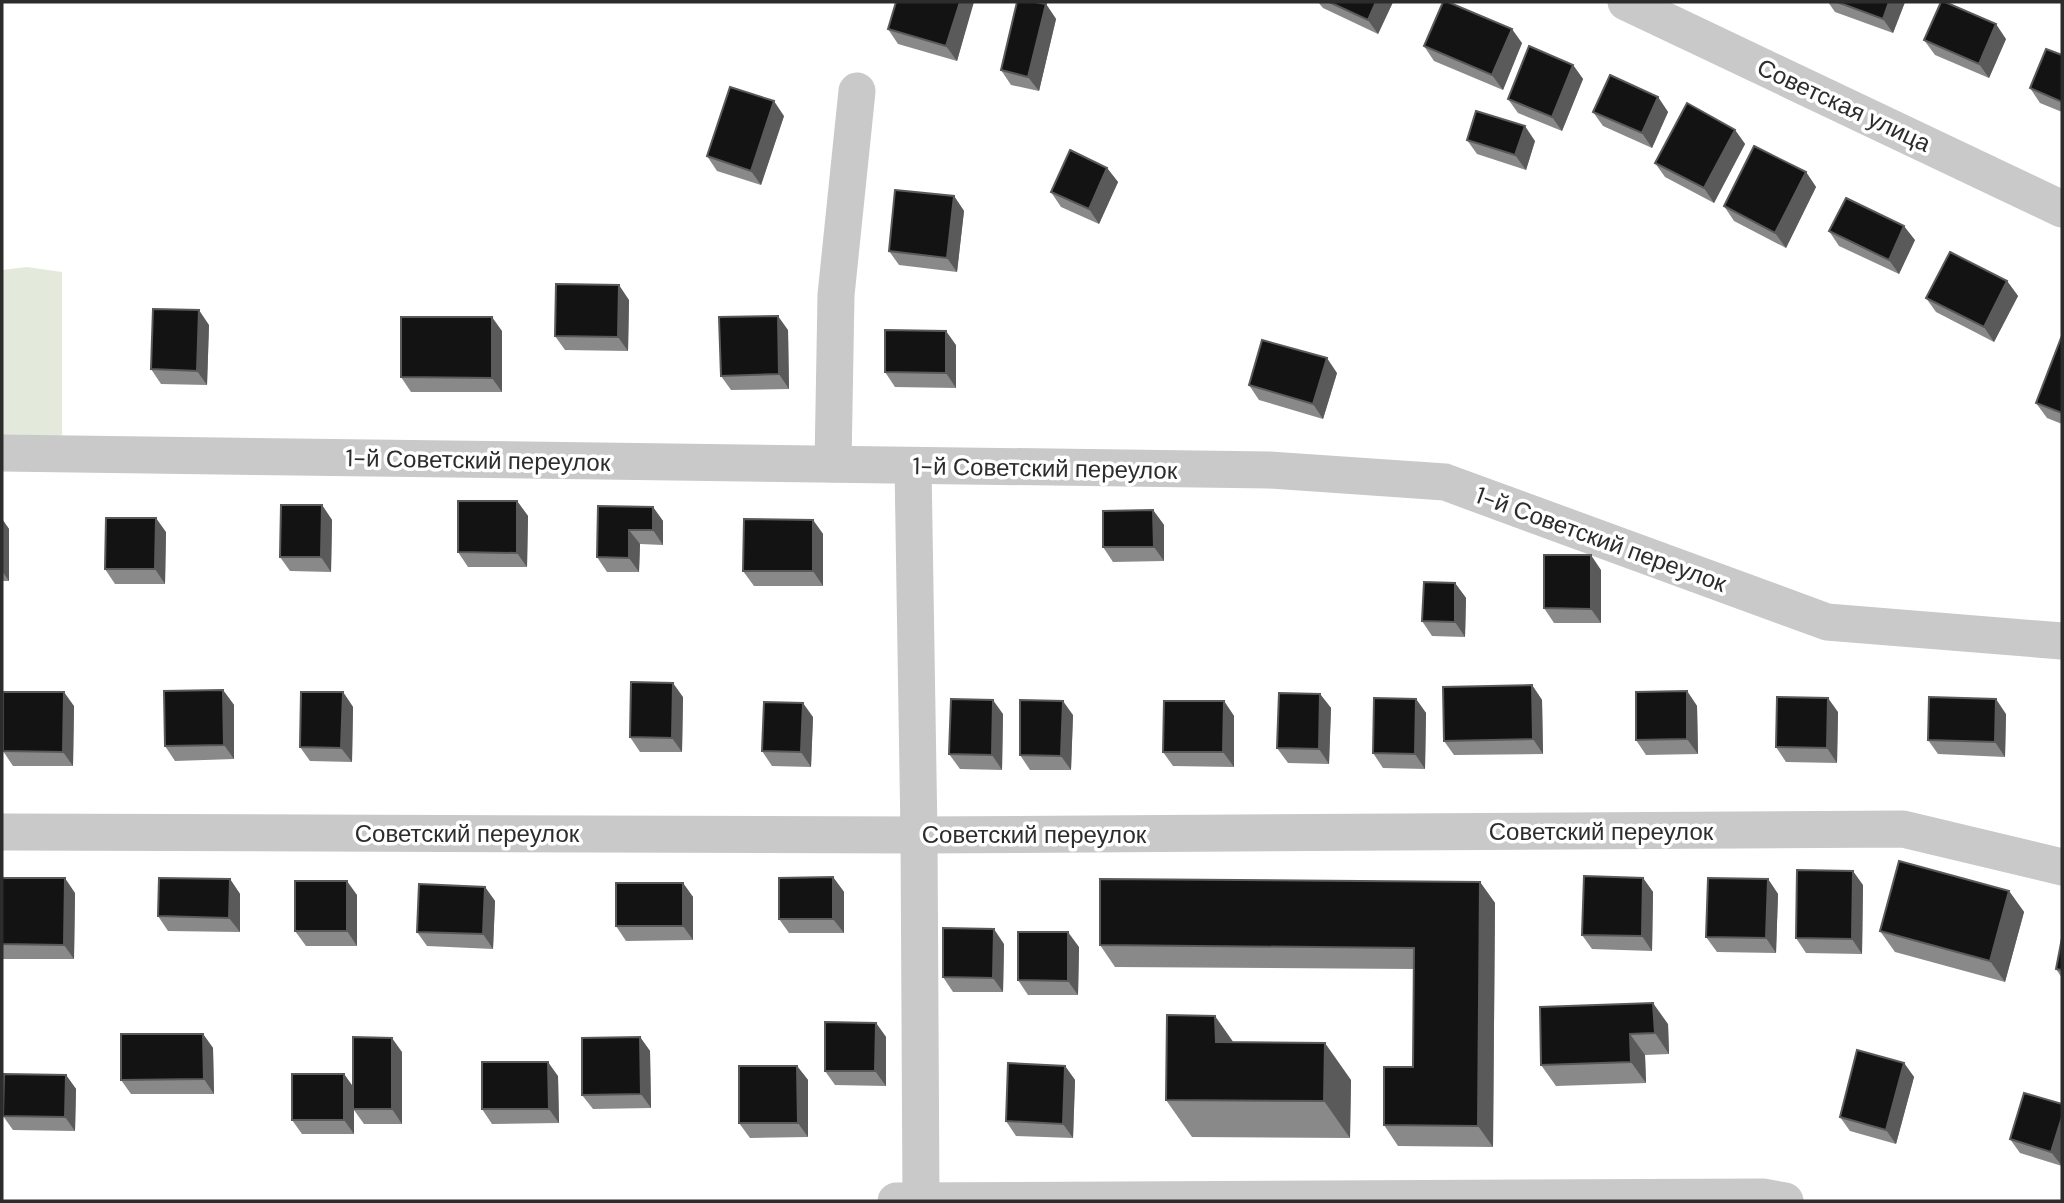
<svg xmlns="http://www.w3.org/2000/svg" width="2064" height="1203" viewBox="0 0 2064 1203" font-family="'DM Sans',sans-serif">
  <rect width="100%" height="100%" fill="#fff"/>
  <!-- green -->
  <path fill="#e3e9db" d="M27 267 62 272V435L2 447V270Z"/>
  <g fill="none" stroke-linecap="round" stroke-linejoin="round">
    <!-- minor -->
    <g stroke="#c9c9c9" stroke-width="37">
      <path d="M1626 2 2062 209"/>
      <path d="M2 453 1269 470 1445 482 1827 622 2062 641"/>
      <path d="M833 464 836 295 857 91"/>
      <path d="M913 466 919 835 921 1201"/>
      <path d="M2 832 919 835 1903 829 2062 867"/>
      <path d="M896 1201 1763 1197 1785 1201"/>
    </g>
  </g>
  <!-- wall -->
  <g fill="#898989">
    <path d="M896 2H973L957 61 898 44 888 29Z"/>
    <path d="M1318 2H1393L1378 34 1323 8Z"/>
    <path d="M1828 2H1905L1893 33 1835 12Z"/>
    <path d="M1046 4 1056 19 1039 91 1011 85 1001 70Z"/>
    <path d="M2006 39 1989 78 1935 55 1924 40Z"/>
    <path d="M1522 43 1503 90 1434 61 1424 46Z"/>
    <path d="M2062 55V112L2040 103 2030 88Z"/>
    <path d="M1573 65 1583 79 1562 131 1518 113 1508 99Z"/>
    <path d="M1658 97 1668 112 1652 148 1603 126 1593 112Z"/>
    <path d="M784 116 761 185 717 171 707 156Z"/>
    <path d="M1735 130 1745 144 1714 203 1665 177 1655 163Z"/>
    <path d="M1467 140 1535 141 1526 170 1477 154Z"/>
    <path d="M1107 168 1118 182 1099 224 1061 207 1051 192Z"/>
    <path d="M1806 172 1816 187 1786 248 1734 221 1724 206Z"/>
    <path d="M954 196 964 211 957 272 899 265 889 251Z"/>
    <path d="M1829 231 1915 240 1899 274 1839 246Z"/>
    <path d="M2007 281 2018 296 1994 342 1936 312 1926 298Z"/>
    <path d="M629 300 628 351 565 350 555 336Z"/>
    <path d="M209 325 207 385 161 384 151 369Z"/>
    <path d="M788 330 789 389 731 390 721 376Z"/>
    <path d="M502 331V392H411L401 377Z"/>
    <path d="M2062 339V424L2047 418 2036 403Z"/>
    <path d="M956 345V388L895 387 885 372Z"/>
    <path d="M1337 373 1323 419 1259 400 1249 385Z"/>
    <path d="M517 501 528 516 527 567H468L458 552Z"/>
    <path d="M322 505 332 520 331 572 290 571 280 557Z"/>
    <path d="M653 507 663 521V545L640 544 639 572H607L597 557Z"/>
    <path d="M1153 510 1164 525V561L1113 562 1103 547Z"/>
    <path d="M2 519 9 529V581H2Z"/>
    <path d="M813 520 823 534V586H754L743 571Z"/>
    <path d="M166 532 165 584H115L105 569Z"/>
    <path d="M1601 570V623H1554L1544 608Z"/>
    <path d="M1455 583 1466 598 1465 637 1432 636 1422 621Z"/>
    <path d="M1532 685 1542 700 1543 754 1454 755 1444 741Z"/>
    <path d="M223 690 234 705V759L175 761 165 746Z"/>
    <path d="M1687 691 1697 706 1698 754 1646 755 1636 740Z"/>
    <path d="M343 692 353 707 352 762 310 761 300 747Z"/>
    <path d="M1320 694 1331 708 1329 764 1288 763 1277 748Z"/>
    <path d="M683 697 682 752H640L630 737Z"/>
    <path d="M1416 699 1426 713 1425 769 1383 768 1373 753Z"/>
    <path d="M1224 701 1234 716V767L1173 766 1163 752Z"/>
    <path d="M74 706 73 766H13L3 751Z"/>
    <path d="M1838 712 1837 763 1786 762 1776 747Z"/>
    <path d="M1003 714 1002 770 960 769 949 754Z"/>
    <path d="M2006 714 2005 757 1938 754 1928 740Z"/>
    <path d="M1073 715 1071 770H1030L1020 755Z"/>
    <path d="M813 717 811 767 772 766 762 751Z"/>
    <path d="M833 877 844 892V933H789L779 919Z"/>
    <path d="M2 878 75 893 74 959H2Z"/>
    <path d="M1643 878 1653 892 1652 951 1592 949 1582 935Z"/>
    <path d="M230 879 240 894V932L168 931 158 916Z"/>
    <path d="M1768 879 1778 894 1776 953 1717 952 1706 937Z"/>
    <path d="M1480 882 1495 903 1493 1147 1398 1146 1384 1125 1413 1067 1414 969 1115 967 1100 945Z"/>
    <path d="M683 883 693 897V940L626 941 616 926Z"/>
    <path d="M1863 885 1862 954 1806 953 1796 938Z"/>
    <path d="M485 887 495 901 493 949 427 946 417 932Z"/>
    <path d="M2009 891 2024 912 2005 982 1895 952 1880 931Z"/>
    <path d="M357 895V946H306L295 931Z"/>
    <path d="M2062 938V978L2056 969Z"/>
    <path d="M1004 944 1003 992H953L943 977Z"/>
    <path d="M1079 947 1078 995H1028L1018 980Z"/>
    <path d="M1540 1007 1668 1024 1669 1054 1645 1055 1646 1083 1556 1086 1541 1065Z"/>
    <path d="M876 1023 886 1037V1086L835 1085 825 1071Z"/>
    <path d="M203 1034 213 1048 214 1094H131L121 1080Z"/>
    <path d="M640 1037 650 1051 651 1108 593 1109 582 1095Z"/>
    <path d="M402 1052V1124H364L354 1110V1134H302L292 1120 344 1074 353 1087Z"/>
    <path d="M1904 1063 1914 1077 1896 1144 1850 1131 1840 1117Z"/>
    <path d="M797 1066 808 1080V1137L750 1138 739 1123Z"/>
    <path d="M1065 1066 1075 1080 1073 1138 1016 1136 1006 1121Z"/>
    <path d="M66 1075 76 1089 75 1131 13 1130 3 1116Z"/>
    <path d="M558 1076 559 1123 492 1124 482 1109Z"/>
    <path d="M1351 1080 1350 1138 1192 1137 1166 1100Z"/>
    <path d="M2024 1093 2062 1166 2020 1153 2010 1139Z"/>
  </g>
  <!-- shaded-wall -->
  <g fill="#5a5a5a">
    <path d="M960 2H974L957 61 946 46Z"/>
    <path d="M1376 2H1393L1378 34 1368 20Z"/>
    <path d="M1889 2H1905L1893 33 1883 19Z"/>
    <path d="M1046 4 1056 19 1039 91 1028 77Z"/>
    <path d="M1996 24 2006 39 1989 78 1979 64Z"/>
    <path d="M1512 29 1522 43 1503 90 1492 75Z"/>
    <path d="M1573 65 1583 79 1562 131 1552 117Z"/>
    <path d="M1658 97 1668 112 1652 148 1642 133Z"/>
    <path d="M774 101 784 116 761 185 751 171Z"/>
    <path d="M1525 126 1535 141 1526 170 1515 155Z"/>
    <path d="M1735 130 1745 144 1714 203 1704 188Z"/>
    <path d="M1107 168 1118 182 1099 224 1089 209Z"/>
    <path d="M1806 172 1816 187 1786 248 1775 233Z"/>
    <path d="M954 196 964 211 957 272 947 258Z"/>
    <path d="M1904 226 1915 240 1899 274 1889 260Z"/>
    <path d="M2007 281 2018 296 1994 342 1984 327Z"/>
    <path d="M619 285 629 300 628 351 618 337Z"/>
    <path d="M199 310 209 325 207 385 197 371Z"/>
    <path d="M778 316 788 330 789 389 779 374Z"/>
    <path d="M492 317 502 331V392L492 378Z"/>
    <path d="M946 331 956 345V388L946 373Z"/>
    <path d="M1327 358 1337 373 1323 419 1313 404Z"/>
    <path d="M517 501 528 516 527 567 517 553Z"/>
    <path d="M322 505 332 520 331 572 321 557Z"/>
    <path d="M653 507 663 521V545L653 530Z"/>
    <path d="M1153 510 1164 525V561L1154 547Z"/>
    <path d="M156 518 166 532 165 584 155 569Z"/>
    <path d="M2 519 9 529V581L2 571Z"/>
    <path d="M813 520 823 534V586L813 571Z"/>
    <path d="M629 530 640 544 639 572 629 558Z"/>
    <path d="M1591 555 1601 570V623L1591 609Z"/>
    <path d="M1455 583 1466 598 1465 637 1455 622Z"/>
    <path d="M673 683 683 697 682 752 672 738Z"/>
    <path d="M1532 685 1542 700 1543 754 1533 739Z"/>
    <path d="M223 690 234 705V759L224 745Z"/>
    <path d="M1687 691 1697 706 1698 754 1687 739Z"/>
    <path d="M64 692 74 706 73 766 63 752Z"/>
    <path d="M343 692 353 707 352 762 341 748Z"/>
    <path d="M1320 694 1331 708 1329 764 1319 749Z"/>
    <path d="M1828 698 1838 712 1837 763 1827 748Z"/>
    <path d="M1416 699 1426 713 1425 769 1415 754Z"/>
    <path d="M1996 699 2006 714 2005 757 1995 742Z"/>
    <path d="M993 700 1003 714 1002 770 992 755Z"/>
    <path d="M1063 701 1073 715 1071 770 1061 756Z"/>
    <path d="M1224 701 1234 716V767L1223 752Z"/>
    <path d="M803 703 813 717 811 767 801 752Z"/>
    <path d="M1853 871 1863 885 1862 954 1852 939Z"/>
    <path d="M833 877 844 892V933L833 919Z"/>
    <path d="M65 878 75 893 74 959 64 945Z"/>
    <path d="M1643 878 1653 892 1652 951 1642 936Z"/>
    <path d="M230 879 240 894V932L229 918Z"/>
    <path d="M1768 879 1778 894 1776 953 1766 938Z"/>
    <path d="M347 881 357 895V946L347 931Z"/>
    <path d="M1480 882 1495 903 1493 1147 1478 1126Z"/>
    <path d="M683 883 693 897V940L683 926Z"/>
    <path d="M485 887 495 901 493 949 483 934Z"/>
    <path d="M2009 891 2024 912 2005 982 1990 961Z"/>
    <path d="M994 929 1004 944 1003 992 993 978Z"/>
    <path d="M1068 932 1079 947 1078 995 1068 981Z"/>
    <path d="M1653 1003 1668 1024 1669 1054 1655 1033Z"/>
    <path d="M1215 1016 1241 1053 1216 1042Z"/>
    <path d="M876 1023 886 1037V1086L875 1071Z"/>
    <path d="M203 1034 213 1048 214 1094 204 1079Z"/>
    <path d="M1630 1034 1645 1055 1646 1083 1631 1062Z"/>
    <path d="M640 1037 650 1051 651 1108 641 1094Z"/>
    <path d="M392 1038 402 1052V1124L392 1109Z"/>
    <path d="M1325 1043 1351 1080 1350 1138 1324 1101Z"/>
    <path d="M548 1062 558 1076 559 1123 549 1109Z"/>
    <path d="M1904 1063 1914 1077 1896 1144 1886 1130Z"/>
    <path d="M797 1066 808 1080V1137L798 1123Z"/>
    <path d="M1065 1066 1075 1080 1073 1138 1063 1124Z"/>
    <path d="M344 1074 354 1088V1134L344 1120Z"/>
    <path d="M66 1075 76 1089 75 1131 65 1117Z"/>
    <path d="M2062 1117V1166L2051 1152Z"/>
  </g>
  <!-- building -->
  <g fill="#131313" stroke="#5a5a5a" stroke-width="2">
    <path d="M896 2H960L946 46 888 29Z"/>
    <path d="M1017 2H1035L1046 4 1028 77 1001 70Z"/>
    <path d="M1329 2H1376L1368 20Z"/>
    <path d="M1443 2H1448L1512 29 1492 75 1424 46Z"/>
    <path d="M1837 2H1889L1883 19Z"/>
    <path d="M1941 2H1945L1996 24 1979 64 1924 40Z"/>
    <path d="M1529 46 1573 65 1552 117 1508 99Z"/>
    <path d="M2046 49 2062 55V102L2030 88Z"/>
    <path d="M1610 75 1658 97 1642 133 1593 112Z"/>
    <path d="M730 87 774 101 751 171 707 156Z"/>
    <path d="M1687 103 1735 130 1704 188 1655 163Z"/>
    <path d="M1476 111 1525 126 1515 155 1467 140Z"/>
    <path d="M1754 146 1806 172 1775 233 1724 206Z"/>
    <path d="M1070 150 1107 168 1089 209 1051 192Z"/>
    <path d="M895 190 954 196 947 258 889 251Z"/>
    <path d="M1846 198 1904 226 1889 260 1829 231Z"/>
    <path d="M1950 252 2007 281 1984 327 1926 298Z"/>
    <path d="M556 284 619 285 618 337 555 336Z"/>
    <path d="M153 309 199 310 197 371 151 369Z"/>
    <path d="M778 316 779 374 721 376 719 317Z"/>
    <path d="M401 317H492V378L401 377Z"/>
    <path d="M885 330 946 331V373L885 372Z"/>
    <path d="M2061 338 2062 339V413L2036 403Z"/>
    <path d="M1262 340 1327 358 1313 404 1249 385Z"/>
    <path d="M458 501H517V553L458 552Z"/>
    <path d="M281 505H322L321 557H280Z"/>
    <path d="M598 506 653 507V530H629V558L597 557Z"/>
    <path d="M1153 510 1154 547H1103V511Z"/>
    <path d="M106 518H156L155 569H105Z"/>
    <path d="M744 519 813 520V571H743Z"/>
    <path d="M1544 555H1591V609L1544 608Z"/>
    <path d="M1424 582 1455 583V622L1422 621Z"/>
    <path d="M631 682 673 683 672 738 630 737Z"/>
    <path d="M1532 685 1533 739 1444 741 1443 687Z"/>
    <path d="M223 690 224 745 165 746 164 691Z"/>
    <path d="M1687 691V739L1636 740V692Z"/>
    <path d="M3 692H64L63 752 3 751Z"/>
    <path d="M301 692H343L341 748 300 747Z"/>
    <path d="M1279 693 1320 694 1319 749 1277 748Z"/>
    <path d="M1777 697 1828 698 1827 748 1776 747Z"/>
    <path d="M1929 697 1996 699 1995 742 1928 740Z"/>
    <path d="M1374 698 1416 699 1415 754 1373 753Z"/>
    <path d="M951 699 993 700 992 755 949 754Z"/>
    <path d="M1020 700 1063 701 1061 756 1020 755Z"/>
    <path d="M1164 701H1224L1223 752H1163Z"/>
    <path d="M764 702 803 703 801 752 762 751Z"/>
    <path d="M1899 861 2009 891 1990 961 1880 931Z"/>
    <path d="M1797 870 1853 871 1852 939 1796 938Z"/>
    <path d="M1584 876 1643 878 1642 936 1582 935Z"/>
    <path d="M833 877V919H779V878Z"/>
    <path d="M2 878H65L64 945 2 944Z"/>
    <path d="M159 878 230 879 229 918 158 916Z"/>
    <path d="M1708 878 1768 879 1766 938 1706 937Z"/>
    <path d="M1100 879 1480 882 1478 1126 1384 1125V1067H1413L1414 948 1100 945Z"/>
    <rect x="295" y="881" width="52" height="50"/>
    <rect x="616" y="883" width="67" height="43"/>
    <path d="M419 884 485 887 483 934 417 932Z"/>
    <path d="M943 928 994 929 993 978 943 977Z"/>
    <path d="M1018 932H1068V981L1018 980Z"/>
    <path d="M2062 938V970L2056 969Z"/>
    <path d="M1653 1003 1655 1033 1630 1034 1631 1062 1541 1065 1540 1007Z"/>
    <path d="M1167 1015 1215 1016 1216 1042 1325 1043 1324 1101 1166 1100Z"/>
    <path d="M825 1022 876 1023 875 1071H825Z"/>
    <path d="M121 1034H203L204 1079 121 1080Z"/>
    <path d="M353 1037 392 1038V1109H353Z"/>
    <path d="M640 1037 641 1094 582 1095V1038Z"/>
    <path d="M1857 1050 1904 1063 1886 1130 1840 1117Z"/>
    <path d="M482 1062H548L549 1109H482Z"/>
    <path d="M1008 1063 1065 1066 1063 1124 1006 1121Z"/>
    <path d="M739 1066H797L798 1123H739Z"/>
    <path d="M4 1074 66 1075 65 1117 3 1116Z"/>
    <rect x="292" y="1074" width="52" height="46"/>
    <path d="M2024 1093 2062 1104V1117L2051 1152 2010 1139Z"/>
  </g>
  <g text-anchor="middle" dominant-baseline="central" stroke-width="7" stroke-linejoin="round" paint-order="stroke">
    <!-- street labels -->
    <g font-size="24" fill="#2c2c2c" stroke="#fff">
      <text transform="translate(1844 105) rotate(25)">Советская улица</text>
      <text transform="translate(478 460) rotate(1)">1-й Советский переулок</text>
      <text transform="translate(1045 468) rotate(1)">1-й Советский переулок</text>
      <text transform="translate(1601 539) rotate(20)">1-й Советский переулок</text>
      <text x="1601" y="831">Советский переулок</text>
      <text x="467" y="833">Советский переулок</text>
      <text x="1034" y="834">Советский переулок</text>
    </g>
  </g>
  <!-- border -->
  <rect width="2064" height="1203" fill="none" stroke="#2c2c2c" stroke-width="7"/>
</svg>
